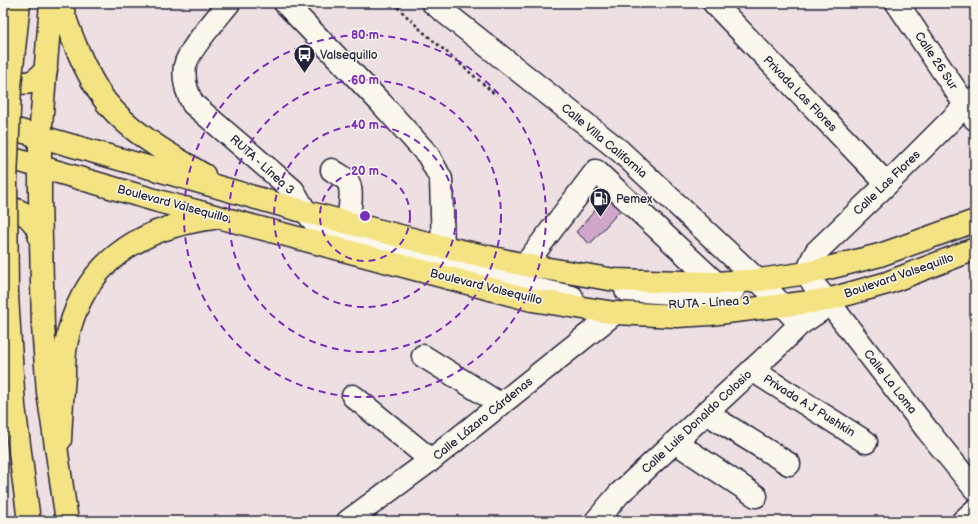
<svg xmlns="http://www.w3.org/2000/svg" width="978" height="524" viewBox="0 0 978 524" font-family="'Balsamiq Sans',sans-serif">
  <rect width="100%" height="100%" fill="#eedfe2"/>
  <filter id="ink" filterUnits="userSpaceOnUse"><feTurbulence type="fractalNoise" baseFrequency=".025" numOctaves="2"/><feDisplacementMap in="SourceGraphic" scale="8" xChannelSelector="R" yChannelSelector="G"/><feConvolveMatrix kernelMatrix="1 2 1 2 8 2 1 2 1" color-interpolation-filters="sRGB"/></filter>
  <g filter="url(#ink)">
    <!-- building -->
    <path fill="#d0a6cb" stroke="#22223b" d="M611 192 624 206 590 244 576 232Z"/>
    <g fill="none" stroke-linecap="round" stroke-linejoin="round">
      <defs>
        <g id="minor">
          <path d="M229 3C218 17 188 50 185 66 183 79 187 93 193 104L293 190 306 212 319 227 439 262 485 278 572 297"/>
          <path d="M285 3 381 103 428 155 441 179 443 247 439 262"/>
          <path d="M433 3 620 151 766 288 800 324"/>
          <path d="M714 3 887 184"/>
          <path d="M897 3 975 119"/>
          <path d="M975 98 966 105 887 184 816 252C802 276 811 282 827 300L928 431 975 489"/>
          <path d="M332 170C337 174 347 178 349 184 353 194 349 212 348 223"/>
          <path d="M525 265 596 171 716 283"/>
          <path d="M626 290 687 294 733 291"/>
          <path d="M423 356 500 404"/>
          <path d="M752 370 866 442"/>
          <path d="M353 396 431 460"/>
          <path d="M706 413 789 464"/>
          <path d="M675 442 756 496"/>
          <path d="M348 521 431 460 615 313"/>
          <path d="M596 521 619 494 778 346 800 324 830 304"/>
          <path d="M963 521 975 510"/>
        </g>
        <g id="major">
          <path d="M61 3C64 18 71 35 77 49 85 68 94 86 106 102 132 134 169 154 204 175"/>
          <path d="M3 126 306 212 443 247 525 265 615 280 716 283 759 280 808 273 880 255 975 221"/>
          <path d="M3 156 158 201 532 300 615 313 677 316 710 314 827 300 887 283 975 249"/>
          <path d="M60 440C61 419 62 397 64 376 64 366 64 355 66 345 80 266 136 228 213 218"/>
        </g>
        <g id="highway">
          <path d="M51 3 40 137V197L43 326 48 392 67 521"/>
          <path d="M3 80C26 83 29 88 46 70"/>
          <path d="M3 207C21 208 37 220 40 238"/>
          <path d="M7 296 14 406 29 521"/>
        </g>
      </defs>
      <!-- minor casing -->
      <use href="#minor" stroke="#22223b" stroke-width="25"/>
      <!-- major casing -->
      <use href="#major" stroke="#22223b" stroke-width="25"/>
      <!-- highway casing -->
      <use href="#highway" stroke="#22223b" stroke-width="25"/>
      <!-- path -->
      <path stroke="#22223b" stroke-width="2.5" stroke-dasharray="3 3" stroke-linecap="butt" d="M393 3 421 30 496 95"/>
      <!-- minor -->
      <use href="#minor" stroke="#fbf7ec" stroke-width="22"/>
      <!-- major -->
      <use href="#major" stroke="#f4e382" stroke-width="22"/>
      <!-- highway -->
      <use href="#highway" stroke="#f4e382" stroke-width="22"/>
      <defs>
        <path id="highway-bridge" d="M7 296 6 181 10 86 19 3"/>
      </defs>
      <!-- highway-bridge casing -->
      <use href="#highway-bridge" stroke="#22223b" stroke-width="25" stroke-linecap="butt"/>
      <!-- highway-bridge -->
      <use href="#highway-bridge" stroke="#f4e382" stroke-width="22"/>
    </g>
  </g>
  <!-- distance rings -->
  <g fill="none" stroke="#7b2cbf" stroke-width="2" stroke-dasharray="7 5">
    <circle cx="365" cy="216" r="45"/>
    <circle cx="365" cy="216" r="91"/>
    <circle cx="365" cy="216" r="136"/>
    <circle cx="365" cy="216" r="181"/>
  </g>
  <!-- icons -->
  <defs>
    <symbol id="bus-pin" viewBox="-11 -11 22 30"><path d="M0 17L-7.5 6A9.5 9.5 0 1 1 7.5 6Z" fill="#22223b" stroke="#fbf7ec"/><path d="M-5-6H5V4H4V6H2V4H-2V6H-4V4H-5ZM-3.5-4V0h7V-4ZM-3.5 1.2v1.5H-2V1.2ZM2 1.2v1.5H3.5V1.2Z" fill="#fff"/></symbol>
    <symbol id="fuel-pin" viewBox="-11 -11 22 30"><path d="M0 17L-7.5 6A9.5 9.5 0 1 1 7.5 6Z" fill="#22223b" stroke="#fbf7ec"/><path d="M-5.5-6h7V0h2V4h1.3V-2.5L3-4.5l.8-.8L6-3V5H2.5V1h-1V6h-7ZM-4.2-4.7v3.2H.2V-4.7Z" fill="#fff"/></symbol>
  </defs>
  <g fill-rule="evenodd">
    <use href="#bus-pin" x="292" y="42" width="25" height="34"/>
    <use href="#fuel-pin" x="588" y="186" width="25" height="34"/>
  </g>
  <g text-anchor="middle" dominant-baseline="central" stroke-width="3" stroke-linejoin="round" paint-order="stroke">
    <!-- poi labels -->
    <g font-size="12" fill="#22223b" stroke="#fbf7ec" text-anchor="start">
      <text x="320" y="55">Valsequillo</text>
      <text x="616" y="199">Pemex</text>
    </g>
    <!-- street labels -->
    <g font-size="12" fill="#22223b" stroke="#fbf7ec">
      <text transform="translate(936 61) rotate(56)">Calle 26 Sur</text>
      <text transform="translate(800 94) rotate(46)">Privada Las Flores</text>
      <text transform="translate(604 141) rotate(40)">Calle Villa California</text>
      <text transform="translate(262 165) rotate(42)">RUTA - Línea 3</text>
      <text transform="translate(887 183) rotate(-44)">Calle Las Flores</text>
      <text transform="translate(173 204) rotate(15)">Boulevard Valsequillo</text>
      <text transform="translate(899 276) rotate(-19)">Boulevard Valsequillo</text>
      <text transform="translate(486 287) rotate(14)">Boulevard Valsequillo</text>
      <text transform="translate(709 303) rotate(-3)">RUTA - Línea 3</text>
      <text transform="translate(890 382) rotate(52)">Calle La Loma</text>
      <text transform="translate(809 406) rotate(32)">Privada A J Pushkin</text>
      <text transform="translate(483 419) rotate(-39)">Calle Lázaro Cárdenas</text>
      <text transform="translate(697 422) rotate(-43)">Calle Luis Donaldo Colosio</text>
    </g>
  </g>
  <circle cx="365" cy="216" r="6" fill="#7b2cbf" stroke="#fbf7ec" stroke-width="2"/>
  <g font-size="12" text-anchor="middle" font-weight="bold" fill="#7b2cbf" stroke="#fbf7ec" stroke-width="3" stroke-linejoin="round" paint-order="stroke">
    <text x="365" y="39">80 m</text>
    <text x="365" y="84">60 m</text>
    <text x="365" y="129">40 m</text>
    <text x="365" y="175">20 m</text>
  </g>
  <!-- margin -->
  <rect width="978" height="524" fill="none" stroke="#fbf7ec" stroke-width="16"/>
  <rect x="8" y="8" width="962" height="508" fill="none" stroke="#22223b" stroke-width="1.5" filter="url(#ink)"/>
</svg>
